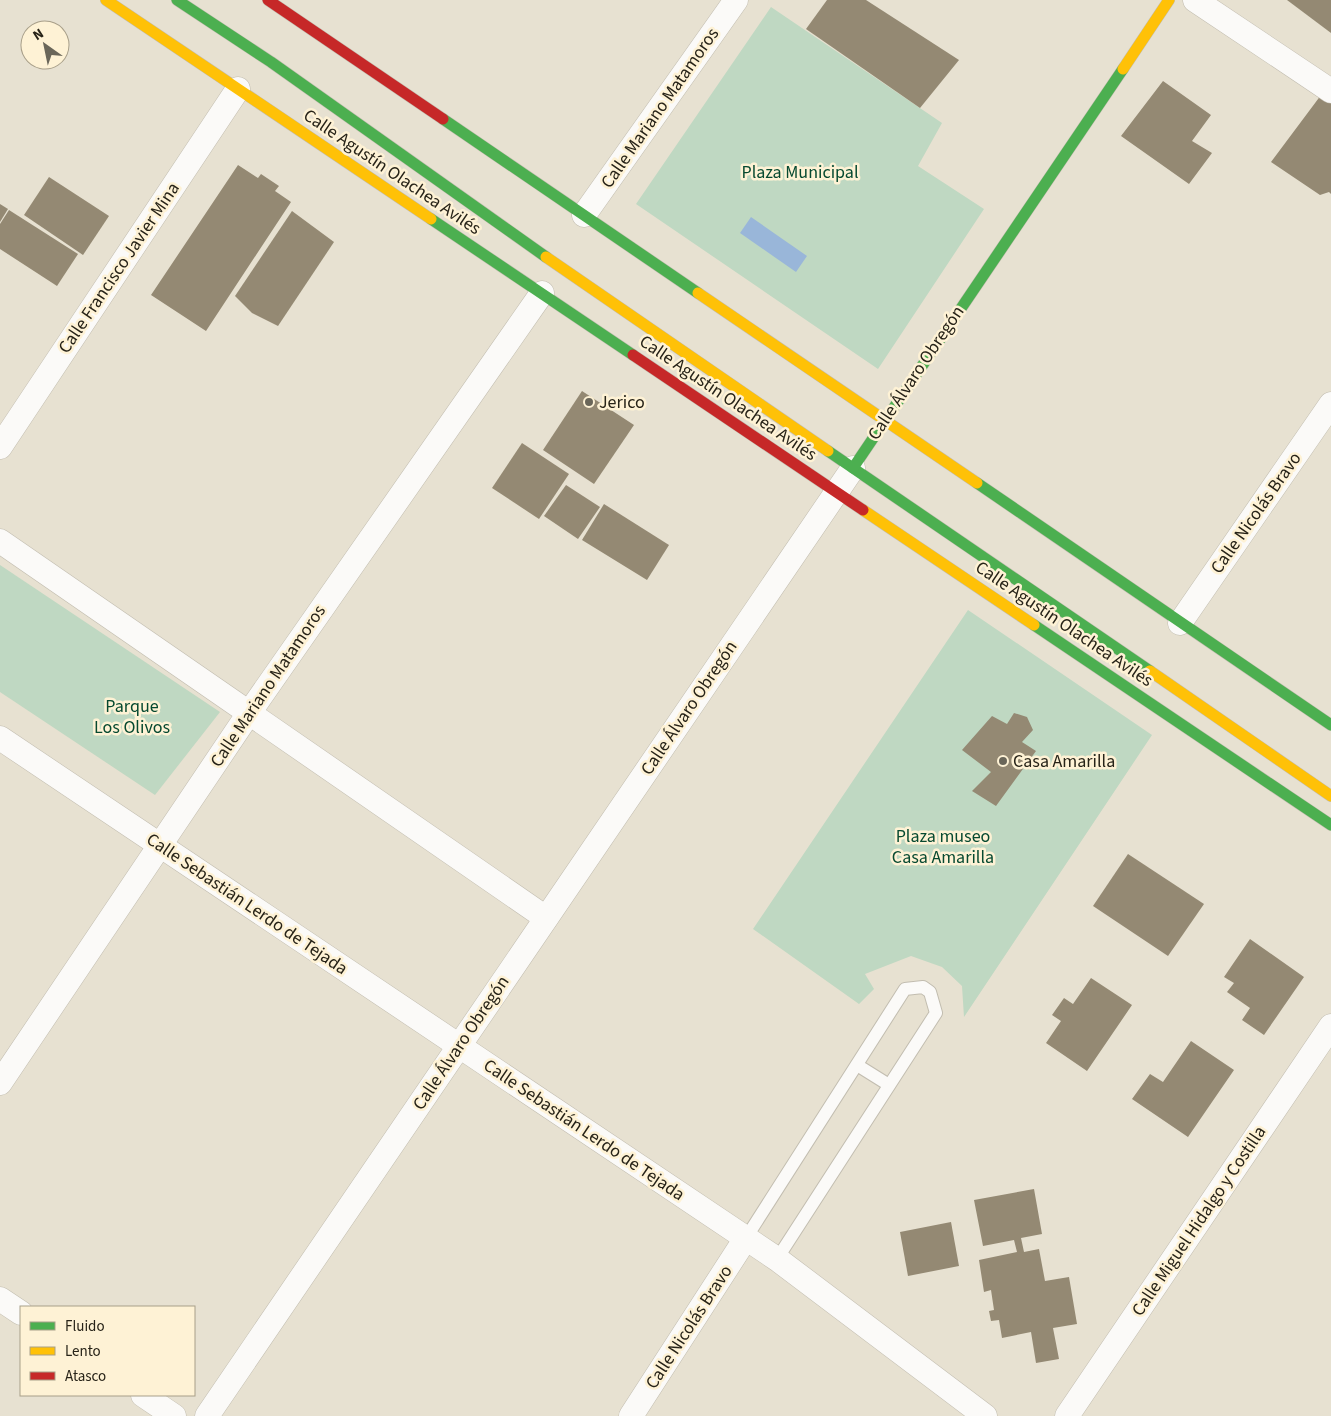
<svg xmlns="http://www.w3.org/2000/svg" width="1331" height="1416" viewBox="0 0 1331 1416" font-family="'Source Sans 3',sans-serif">
  <rect width="100%" height="100%" fill="#e7e1d1"/>
  <!-- green -->
  <g fill="#bfd8c2">
    <path d="M771 7 942 123 918 166 984 209 878 369 636 204Z"/>
    <path d="M0 565 220 712 155 795 0 692Z"/>
    <path d="M968 610 1152 735 964 1017 962 986 942 967 911 956 865 974 874 989 859 1004 753 929Z"/>
  </g>
  <!-- water -->
  <path fill="#99b6d9" d="M751 217 807 256 796 272 740 233Z"/>
  <!-- building -->
  <g fill="#948973">
    <path d="M827 0H866L959 60 920 108 806 29Z"/>
    <path d="M1287 0H1331V33Z"/>
    <path d="M1163 81 1211 115 1192 141 1212 153 1189 184 1121 136Z"/>
    <path d="M1330 83 1331 84V194L1329 192 1320 195 1271 162Z"/>
    <path d="M238 165 258 178 261 174 279 186 275 191 291 202 206 331 151 295Z"/>
    <path d="M49 177 109 216 83 255 24 215Z"/>
    <path d="M0 204 8 209 0 222Z"/>
    <path d="M9 210 78 254 57 286 0 249V224Z"/>
    <path d="M292 211 334 242 278 326 252 313 235 296Z"/>
    <path d="M582 391 634 425 594 484 543 450Z"/>
    <path d="M522 443 569 474 539 519 492 488Z"/>
    <path d="M566 485 600 507 578 539 544 516Z"/>
    <path d="M604 504 669 545 647 580 582 540Z"/>
    <path d="M1014 713 1027 717 1033 730 1022 742 1036 751 996 806 972 791 991 772 962 750 992 716 1007 724Z"/>
    <path d="M1128 854 1204 904 1168 956 1093 906Z"/>
    <path d="M1250 939 1304 977 1264 1035 1242 1020 1250 1008 1227 992 1234 983 1224 977Z"/>
    <path d="M1091 978 1132 1005 1087 1071 1046 1043 1061 1021 1052 1015 1064 998 1073 1004Z"/>
    <path d="M1191 1041 1234 1070 1188 1137 1132 1099 1150 1074 1163 1082Z"/>
    <path d="M1034 1189 1042 1234 1021 1238 1024 1252 1039 1249 1045 1281 1069 1277 1077 1324 1053 1328 1059 1359 1036 1363 1031 1332 1002 1338 999 1320 991 1321 989 1311 994 1310 991 1290 984 1292 979 1260 1017 1252 1014 1240 983 1246 974 1200Z"/>
    <path d="M951 1222 959 1266 908 1276 900 1232Z"/>
  </g>
  <g fill="none" stroke-linecap="round" stroke-linejoin="round">
    <defs>
      <g id="lane">
        <path d="M857 1065 889 1085"/>
        <path d="M746 1238 905 989 923 987 930 992 936 1013 777 1259"/>
      </g>
      <g id="street">
        <path d="M1195 0 1331 91"/>
        <path d="M584 215 736 0"/>
        <path d="M0 447 238 89"/>
        <path d="M0 541 546 918"/>
        <path d="M1180 623 1331 404"/>
        <path d="M0 738 777 1259 985 1416"/>
        <path d="M0 1083 249 713 542 293"/>
        <path d="M0 1299 21 1313"/>
        <path d="M143 1395 174 1416"/>
        <path d="M207 1416 853 468"/>
        <path d="M631 1416 746 1238"/>
        <path d="M1067 1416 1331 1026"/>
      </g>
      <g id="fast">
        <path d="M177 0 271 62 546 257"/>
        <path d="M443 119 698 293"/>
        <path d="M431 219 633 355"/>
        <path d="M828 451 1150 671"/>
        <path d="M853 468 1123 69"/>
        <path d="M977 483 1331 725"/>
        <path d="M1034 625 1331 825"/>
      </g>
      <g id="slow">
        <path d="M106 0 431 219"/>
        <path d="M1123 69 1169 0"/>
        <path d="M546 257 828 451"/>
        <path d="M698 293 977 483"/>
        <path d="M863 510 1034 625"/>
        <path d="M1150 671 1331 796"/>
      </g>
      <g id="jam">
        <path d="M268 0 443 119"/>
        <path d="M633 355 863 510"/>
      </g>
    </defs>
    <!-- lane casing -->
    <use href="#lane" stroke="#c2bdb0" stroke-width="14"/>
    <!-- street casing -->
    <use href="#street" stroke="#c2bdb0" stroke-width="25"/>
    <!-- fast casing -->
    <use href="#fast" stroke="#c2bdb0" stroke-width="12"/>
    <!-- slow casing -->
    <use href="#slow" stroke="#c2bdb0" stroke-width="12"/>
    <!-- jam casing -->
    <use href="#jam" stroke="#c2bdb0" stroke-width="12"/>
    <!-- lane -->
    <use href="#lane" stroke="#fbfaf8" stroke-width="12"/>
    <!-- street -->
    <use href="#street" stroke="#fbfaf8" stroke-width="24"/>
    <!-- fast -->
    <use href="#fast" stroke="#4caf50" stroke-width="11"/>
    <!-- slow -->
    <use href="#slow" stroke="#ffc107" stroke-width="11"/>
    <!-- jam -->
    <use href="#jam" stroke="#c62828" stroke-width="11"/>
  </g>
  <!-- markers -->
  <g fill="#6a6659" stroke="#fef2d5" stroke-width="2">
    <circle cx="589" cy="402" r="5"/>
    <circle cx="1003" cy="761" r="5"/>
  </g>
  <g text-anchor="middle" dominant-baseline="central" stroke-width="5" stroke-linejoin="round" paint-order="stroke">
    <!-- street labels -->
    <g font-size="18" fill="#272318" stroke="#fef2d5">
      <text transform="translate(660 108) rotate(-55)">Calle Mariano Matamoros</text>
      <text transform="translate(392 172) rotate(34)">Calle Agustín Olachea Avilés</text>
      <text transform="translate(119 268) rotate(-56)">Calle Francisco Javier Mina</text>
      <text transform="translate(916 373) rotate(-56)">Calle Álvaro Obregón</text>
      <text transform="translate(728 398) rotate(34)">Calle Agustín Olachea Avilés</text>
      <text transform="translate(1256 513) rotate(-55)">Calle Nicolás Bravo</text>
      <text transform="translate(1064 624) rotate(34)">Calle Agustín Olachea Avilés</text>
      <text transform="translate(268 686) rotate(-56)">Calle Mariano Matamoros</text>
      <text transform="translate(689 708) rotate(-56)">Calle Álvaro Obregón</text>
      <text transform="translate(247 904) rotate(34)">Calle Sebastián Lerdo de Tejada</text>
      <text transform="translate(461 1043) rotate(-56)">Calle Álvaro Obregón</text>
      <text transform="translate(584 1130) rotate(34)">Calle Sebastián Lerdo de Tejada</text>
      <text transform="translate(1199 1221) rotate(-56)">Calle Miguel Hidalgo y Costilla</text>
      <text transform="translate(689 1327) rotate(-57)">Calle Nicolás Bravo</text>
    </g>
    <!-- park labels -->
    <g font-size="18" fill="#064930" stroke="#fef2d5">
      <text x="800" y="172">Plaza Municipal</text>
      <text x="132" y="706">Parque<tspan x="132" dy="21">Los Olivos</tspan></text>
      <text x="943" y="836">Plaza museo<tspan x="943" dy="21">Casa Amarilla</tspan></text>
    </g>
    <!-- poi labels -->
    <g font-size="18" fill="#272318" stroke="#fef2d5" text-anchor="start">
      <text x="599" y="402">Jerico</text>
      <text x="1013" y="761">Casa Amarilla</text>
    </g>
  </g>
  <!-- legend -->
  <rect x="20" y="1306" width="175" height="90" fill="#fef2d5" stroke="#a89f89"/>
  <rect x="30" y="1322" width="25" height="8" fill="#4caf50" stroke="#a89f89"/>
  <text x="65" y="1331" font-size="15" fill="#272318">Fluido</text>
  <rect x="30" y="1347" width="25" height="8" fill="#ffc107" stroke="#a89f89"/>
  <text x="65" y="1356" font-size="15" fill="#272318">Lento</text>
  <rect x="30" y="1372" width="25" height="8" fill="#c62828" stroke="#a89f89"/>
  <text x="65" y="1381" font-size="15" fill="#272318">Atasco</text>
  <!-- north arrow -->
  <g transform="translate(45 45) rotate(327)"><circle r="24" fill="#fef2d5" stroke="#a89f89"/>
  <path d="M0-4L9 19L0 12L-9 19Z" fill="#6a6659"/>
  <text y="-8" font-size="14" font-weight="bold" text-anchor="middle" fill="#272318">N</text>
  </g>
</svg>
